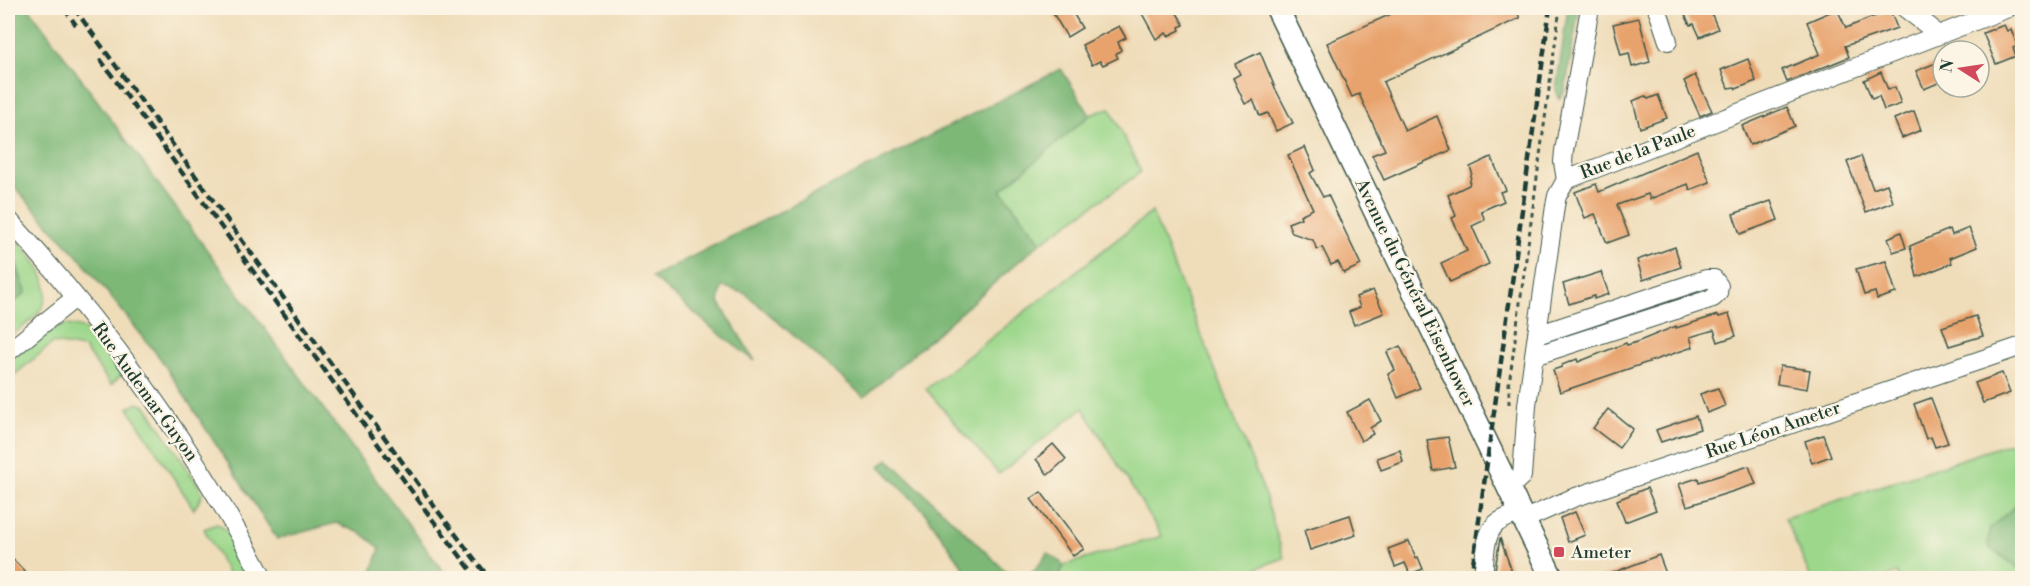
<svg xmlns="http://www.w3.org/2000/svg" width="2030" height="586" viewBox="0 0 2030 586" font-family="'Libre Bodoni',serif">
  <rect width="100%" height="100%" fill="#fcf5e5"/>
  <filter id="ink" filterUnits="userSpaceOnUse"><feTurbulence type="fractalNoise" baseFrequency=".0167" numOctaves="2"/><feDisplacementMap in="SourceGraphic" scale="12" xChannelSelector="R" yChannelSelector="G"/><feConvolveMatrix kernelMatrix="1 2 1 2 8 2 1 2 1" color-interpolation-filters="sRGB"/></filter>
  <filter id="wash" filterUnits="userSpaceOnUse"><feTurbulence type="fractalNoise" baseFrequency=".008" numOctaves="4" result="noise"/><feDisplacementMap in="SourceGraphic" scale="24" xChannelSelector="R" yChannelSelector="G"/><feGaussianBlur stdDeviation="1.35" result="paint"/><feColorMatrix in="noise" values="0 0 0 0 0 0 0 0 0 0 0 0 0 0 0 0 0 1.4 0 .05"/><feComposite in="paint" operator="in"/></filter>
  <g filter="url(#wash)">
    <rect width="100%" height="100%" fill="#efddba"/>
    <!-- green -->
    <g fill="#9cd78b" stroke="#5e8a60" stroke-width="1.5">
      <path d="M1110 108 1141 172 1041 242 1001 190 1090 115Z"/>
      <path d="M1152 212 1263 489 1284 558 1230 578H1059L1064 565 1162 536 1083 408 999 474 926 389Z"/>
      <path d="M8 231C26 249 57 280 42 307 35 320 19 329 8 338V307L26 292 14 259 8 253Z"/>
      <path d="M65 325C96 325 107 352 123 374L111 385 84 348 53 343 8 380V361L43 333Z"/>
      <path d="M137 403 146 406 201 489 202 496 194 509 128 408Z"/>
      <path d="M2022 439V501L1991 528 2022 570V578H1899L1897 573 1882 578H1811L1785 518Z"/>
      <path d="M217 524C231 528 245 565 252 578H230L204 529Z"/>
    </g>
    <!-- forest -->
    <g fill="#7db877" stroke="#4e7a56" stroke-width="1.5">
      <path d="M8 8H29L448 578H370L380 548 361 533 336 523 277 539 160 358 82 261 8 180Z"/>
      <path d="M1568 8H1579L1565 91 1559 99 1556 89Z"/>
      <path d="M1061 69 1090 115 1001 190 1041 242 864 397 746 294 722 286 719 302 755 361 713 329 652 277Z"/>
      <path d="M8 253 14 259 26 292 8 307Z"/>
      <path d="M888 459 1013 578H971L924 511 880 466Z"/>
      <path d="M2022 500V570L1988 547 1990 528Z"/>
      <path d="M1048 553 1064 565 1059 578H1028Z"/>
    </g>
    <g id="blocks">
      <!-- building -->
      <g fill="#e8a26c">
        <path d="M1050 8H1070L1082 28 1067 37Z"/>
        <path d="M1139 8H1174L1184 25 1179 27 1180 30 1168 36 1166 33 1156 39Z"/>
        <path d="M1404 8H1458L1460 13 1472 8H1515L1520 18 1383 82 1405 131 1437 116 1451 150 1384 180 1372 155 1385 150 1359 94 1352 97 1327 43Z"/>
        <path d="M1682 8H1709L1718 29 1700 37 1694 24 1690 25Z"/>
        <path d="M1837 9 1846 28 1890 10 1897 28 1845 46 1849 57 1787 82 1782 70 1820 54 1807 22Z"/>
        <path d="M1639 18 1650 62 1632 67 1629 53 1621 55 1613 24Z"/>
        <path d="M2004 25 2007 31 2011 29 2017 46 2013 48 2016 56 1996 64 1983 33Z"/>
        <path d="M1119 26 1126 38 1118 42 1121 50 1116 54 1118 58 1103 65 1100 61 1092 65 1082 45Z"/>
        <path d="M1260 52 1276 90 1293 123 1276 131 1268 113 1260 116 1253 100 1245 104 1233 78 1240 74 1235 64Z"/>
        <path d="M1748 59 1756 81 1736 89 1735 87 1728 88 1721 70Z"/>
        <path d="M1943 60V81L1924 89 1916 71Z"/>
        <path d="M1881 72 1888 90 1895 87 1901 104 1884 110 1879 96 1872 99 1864 80Z"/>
        <path d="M1695 75 1712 111 1700 116 1684 81Z"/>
        <path d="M1658 95 1667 118 1640 128 1633 101 1645 96 1648 99Z"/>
        <path d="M1787 107 1795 126 1750 145 1742 126Z"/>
        <path d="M1914 111 1921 130 1902 138 1894 119Z"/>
        <path d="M1305 147 1315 170 1310 173 1323 197 1328 195 1361 265 1344 273 1338 262 1331 265 1322 247 1317 250 1313 240 1292 233 1288 223 1301 218 1300 215 1313 209 1288 155Z"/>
        <path d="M1697 150 1710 182 1690 190 1688 184 1650 199 1648 194 1617 205 1629 235 1607 243 1595 214 1585 218 1575 192 1596 184 1599 192Z"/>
        <path d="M1861 156 1873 189 1887 184 1893 202 1866 212 1847 162Z"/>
        <path d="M1491 157 1506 190 1500 192 1504 201 1481 211 1485 220 1472 226 1489 264 1450 282 1441 263 1467 251 1452 218 1456 216 1448 195 1469 185 1472 172 1470 167Z"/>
        <path d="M1771 201 1778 220 1740 234 1733 214Z"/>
        <path d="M1969 228 1977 247 1950 258 1952 263 1917 277 1910 246 1950 229 1952 235Z"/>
        <path d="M1901 232 1906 248 1893 252 1888 238Z"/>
        <path d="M1675 247 1681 267 1643 280 1637 260Z"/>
        <path d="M1886 261 1896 293 1877 299 1875 292 1864 295 1856 269Z"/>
        <path d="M1601 272 1609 294 1594 299V296L1569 304 1563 284Z"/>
        <path d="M1373 290 1384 313 1354 325 1349 312 1360 307 1356 297Z"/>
        <path d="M1729 314 1736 336 1718 342 1714 330 1690 337 1693 347 1560 392 1553 370 1562 367V365L1577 359 1578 362 1626 343 1627 345 1637 342 1676 326V328L1718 315 1719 317Z"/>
        <path d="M1976 316 1983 336 1949 346 1942 327Z"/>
        <path d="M1400 346 1420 388 1398 398 1388 374 1395 370 1387 352Z"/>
        <path d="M1780 366 1810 370 1807 389 1777 384Z"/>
        <path d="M2002 373 2010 393 1983 403 1975 383Z"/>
        <path d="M1718 388 1725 406 1707 413 1700 394Z"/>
        <path d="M1931 398 1948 443 1935 447 1931 437 1926 439 1914 404Z"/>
        <path d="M1370 400 1381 421 1370 428 1373 434 1361 441 1347 412Z"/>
        <path d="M1608 409 1633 429 1619 448 1593 428Z"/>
        <path d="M1696 416 1700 429 1661 442 1656 430Z"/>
        <path d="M1823 435 1831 456 1812 463 1805 441Z"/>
        <path d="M1448 437 1455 467 1433 471 1427 440Z"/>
        <path d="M1053 444 1066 459 1048 475 1036 459Z"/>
        <path d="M1400 450 1403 462 1381 470 1377 458Z"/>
        <path d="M1749 466 1756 484 1687 506 1679 484 1698 478 1699 482Z"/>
        <path d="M1647 488 1656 510 1625 522 1617 500Z"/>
        <path d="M1041 492 1084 549 1073 556 1031 499Z"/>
        <path d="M1575 512 1585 535 1568 542 1560 518Z"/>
        <path d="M1350 515 1356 535 1310 550 1304 530Z"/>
        <path d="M1500 538 1511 569V573L1498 578 1495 570Z"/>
        <path d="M1409 541 1416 558 1418 557 1423 569 1410 574 1405 563 1395 567 1388 549Z"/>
        <path d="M8 554 32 579H8Z"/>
        <path d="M1659 555 1668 579H1603L1602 577Z"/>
      </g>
    </g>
  </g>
  <g filter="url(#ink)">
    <use href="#blocks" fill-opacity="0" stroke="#3e5548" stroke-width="1.5"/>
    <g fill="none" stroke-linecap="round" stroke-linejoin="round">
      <defs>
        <g id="minor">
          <path d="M1657 8 1668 41"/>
          <path d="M1905 8 1931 28 1934 36"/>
          <path d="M1566 180 1563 162 1564 151 1590 8"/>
          <path d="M8 219C107 327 195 449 263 578"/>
          <path d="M8 352 75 298"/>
          <path d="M1534 356 1713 298 1718 293 1719 286 1714 279H1706L1537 335"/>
          <path d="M1509 488 1522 476 1527 405 1555 206 1557 196 1566 180 2008 8"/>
          <path d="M1525 519 1573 498 2022 346"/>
          <path d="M1483 578C1485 563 1483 535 1496 524 1502 518 1513 516 1521 512"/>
        </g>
        <path id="major" d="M1277 8 1552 578"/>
      </defs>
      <!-- minor casing -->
      <use href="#minor" stroke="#3e5548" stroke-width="20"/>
      <!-- major casing -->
      <use href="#major" stroke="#3e5548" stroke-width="25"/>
      <!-- path -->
      <path stroke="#3e5548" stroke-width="3" stroke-dasharray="4.5 4.5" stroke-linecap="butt" d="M1509 404V384L1560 8"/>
      <!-- minor -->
      <use href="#minor" stroke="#fff" stroke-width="18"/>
      <!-- major -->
      <use href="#major" stroke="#fff" stroke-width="22"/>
      <!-- rail -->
      <g stroke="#1f3d34" stroke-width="4.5" stroke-dasharray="9 4.5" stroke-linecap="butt">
        <path d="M64 8 76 25"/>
        <path d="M74 8 437 510 489 578"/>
        <path d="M100 59 429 515 477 578"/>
        <path d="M1471 578 1550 8"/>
      </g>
    </g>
  </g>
  <!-- markers -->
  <rect fill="#d1495b" stroke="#fcf5e5" stroke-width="2" x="1553" y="546" width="12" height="12" rx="3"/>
  <g text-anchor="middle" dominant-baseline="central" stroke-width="4.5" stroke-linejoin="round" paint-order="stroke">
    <!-- street labels -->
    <g font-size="18" fill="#1f3d34" stroke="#fcf5e5">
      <text transform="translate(1638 152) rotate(-21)">Rue de la Paule</text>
      <text transform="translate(1415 293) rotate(64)">Avenue du Général Eisenhower</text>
      <text transform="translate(145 392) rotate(54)">Rue Audemar Guyon</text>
      <text transform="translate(1773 430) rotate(-19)">Rue Léon Ameter</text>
    </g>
    <!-- poi labels -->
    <g font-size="18" fill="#1f3d34" stroke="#fcf5e5" text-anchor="start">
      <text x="1571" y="552">Ameter</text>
    </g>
  </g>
  <!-- margin -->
  <rect width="2030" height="586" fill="none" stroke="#fcf5e5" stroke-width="30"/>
  <!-- north arrow -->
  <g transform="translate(1961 69) rotate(282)"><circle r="28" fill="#fcf5e5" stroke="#a4ab9e" stroke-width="1.5"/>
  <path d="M0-4.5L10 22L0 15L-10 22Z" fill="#d1495b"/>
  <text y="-9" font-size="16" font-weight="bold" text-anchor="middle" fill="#1f3d34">N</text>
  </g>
</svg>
